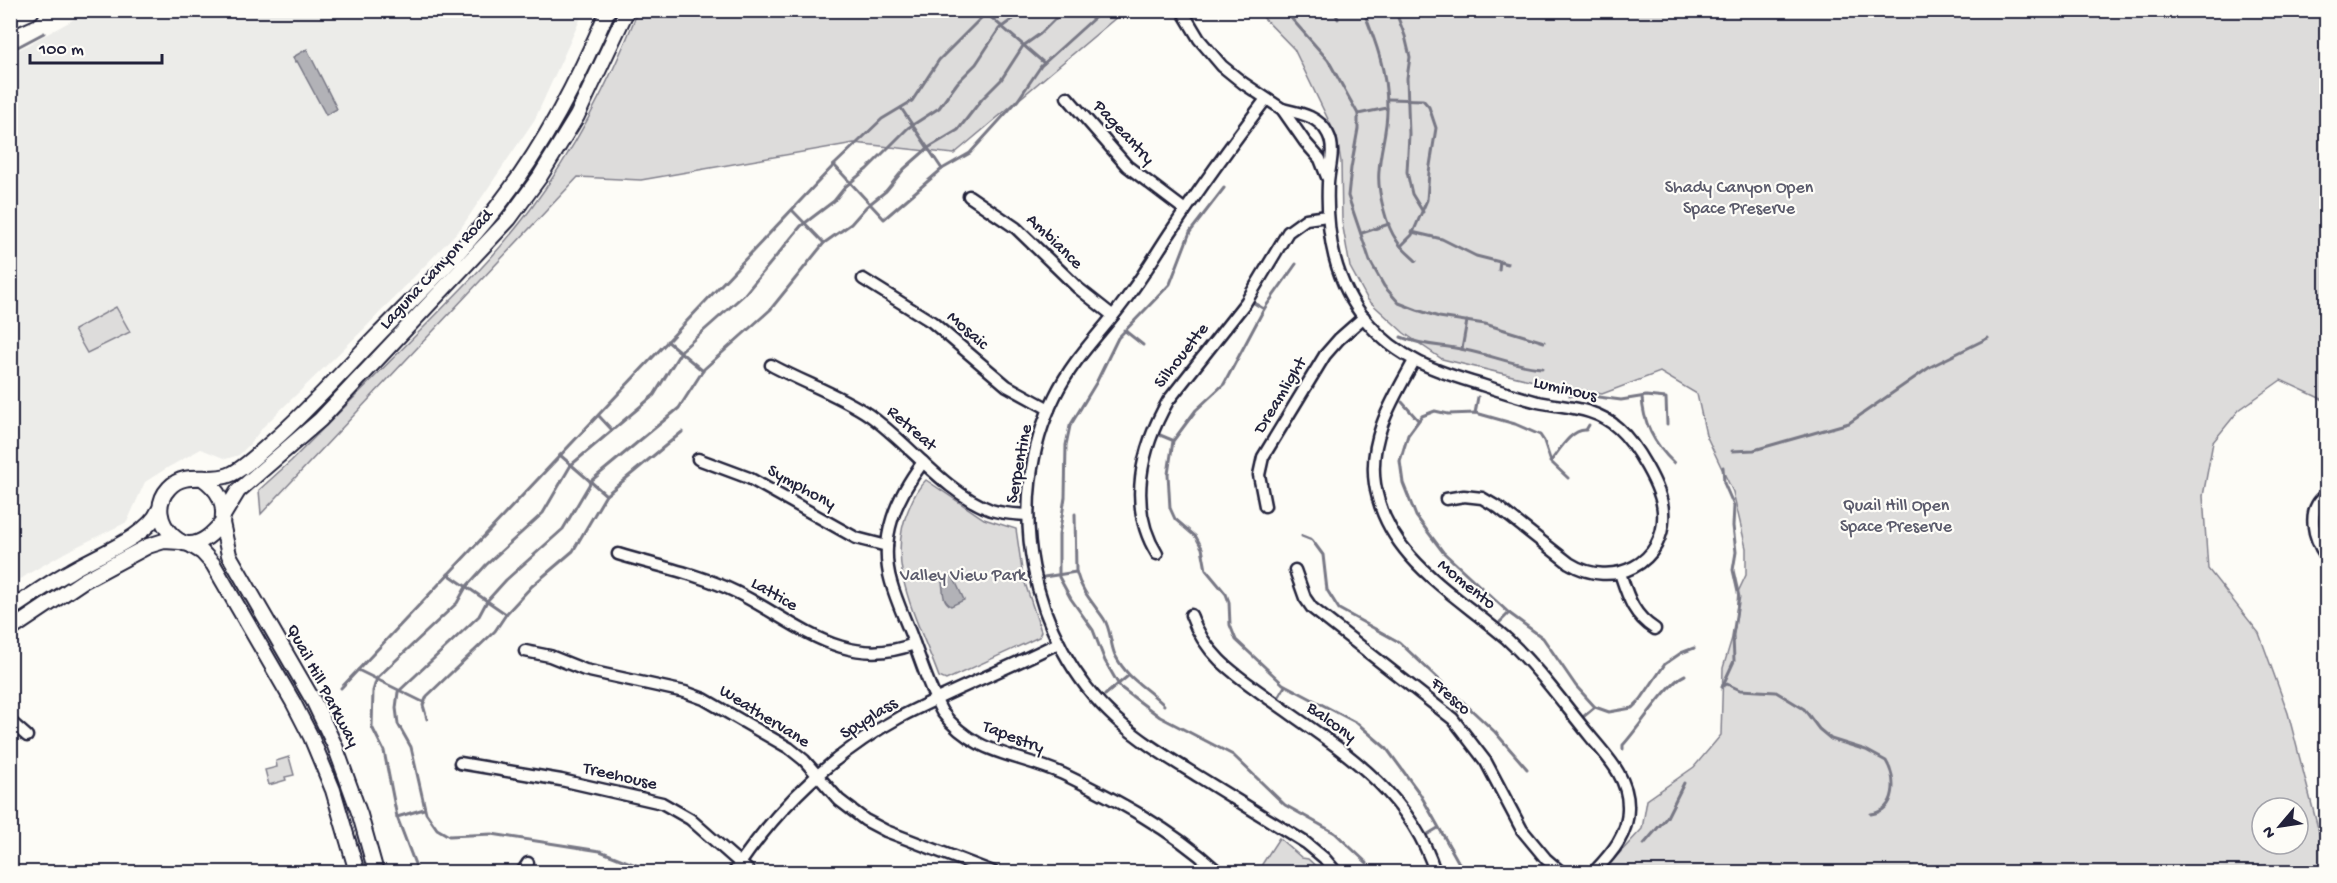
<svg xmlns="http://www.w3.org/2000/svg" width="2337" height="883" viewBox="0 0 2337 883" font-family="'Gochi Hand',sans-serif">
  <rect width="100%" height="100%" fill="#fdfcf7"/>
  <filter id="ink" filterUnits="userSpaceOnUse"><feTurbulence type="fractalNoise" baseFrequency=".0167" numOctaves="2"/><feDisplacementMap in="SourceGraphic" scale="12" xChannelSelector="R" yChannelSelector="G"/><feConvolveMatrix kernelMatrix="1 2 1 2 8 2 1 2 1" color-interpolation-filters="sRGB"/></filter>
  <g filter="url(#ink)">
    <!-- built -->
    <path fill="#ecece9" d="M89 11H584L535 119 461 228 365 328 264 426 249 445 239 455 226 459 201 449 167 468 145 482 127 522 66 552 28 574 11 586V54Z"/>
    <!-- green -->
    <g fill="#dddcdb" stroke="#807f8b" stroke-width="1.5" fill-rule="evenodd">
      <path d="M638 11H1124L954 154 854 143 641 180 578 177 261 514 259 490 291 461C336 416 381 370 426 325 462 288 499 252 530 210 576 148 610 82 638 11Z"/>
      <path d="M1257 11H2326V401L2281 380 2239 410 2213 442 2203 496 2208 569 2259 633 2288 713 2326 859V872H1602L1642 829 1647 800 1694 767 1721 735 1723 668 1735 628 1738 592 1746 575V548L1733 492 1706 435 1697 394 1660 372 1602 394 1546 384 1442 359 1404 333 1368 300 1350 267 1342 222 1341 162 1337 138 1294 49ZM2262 808H2298V844H2262Z"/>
      <path d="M116 307 130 332 87 353 74 330Z"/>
      <path d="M926 480 984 519 1016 529 1023 577 1041 631 1039 637 946 680 939 677C920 624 883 565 909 508 913 498 918 487 926 480Z"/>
      <path d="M289 757 294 775 285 777 286 780 269 785 265 770 277 767 276 761Z"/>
      <path d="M1279 838 1302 858 1308 859 1322 872H1257Z"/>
    </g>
    <!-- water -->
    <g fill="#b2b2b7" stroke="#787885" stroke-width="1.5">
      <path d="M307 49 337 109 326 115 297 61 295 62 293 57Z"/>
      <path d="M952 574 964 600 951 606C940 600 945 589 941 579Z"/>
    </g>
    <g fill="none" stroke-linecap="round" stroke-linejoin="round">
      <!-- stream -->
      <g stroke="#787885" stroke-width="3">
        <path d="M1284 10 1328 60 1358 114V129L1351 168 1348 196 1370 261 1384 286 1399 303 1417 310 1439 317 1485 324 1544 342"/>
        <path d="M1334 10 1338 19"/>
        <path d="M1363 10C1376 42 1387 72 1387 107 1388 129 1380 149 1379 171 1377 190 1386 226 1397 241 1402 249 1410 255 1416 261"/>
        <path d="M1395 10 1405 36 1410 57 1407 78 1409 134 1407 172 1412 194 1423 212"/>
        <path d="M986 13 1044 63"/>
        <path d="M10 51 44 33"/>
        <path d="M1388 99 1423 100 1429 107 1436 128 1429 172 1427 200 1412 235 1401 246"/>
        <path d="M901 108 942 169"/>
        <path d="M1358 114 1387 108"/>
        <path d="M834 165 884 219 942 169 970 153 1018 100 1041 66 1103 10"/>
        <path d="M1224 188 1190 232 1170 284 1118 338 1096 383 1070 426 1066 445 1065 497 1059 535V577L1071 599 1093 630 1105 661 1120 687 1160 717 1233 755 1285 805 1335 833 1367 863"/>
        <path d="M792 210 824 243"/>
        <path d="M1412 232 1442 239 1476 256 1508 264"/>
        <path d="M1362 233 1389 224"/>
        <path d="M1296 264 1264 309 1224 384 1196 410 1173 441 1168 474 1170 508 1175 519 1196 537 1202 548 1206 570 1226 594 1229 602 1230 625 1236 640 1283 684 1357 723 1387 749 1420 794 1464 872"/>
        <path d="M1499 270 1500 261"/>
        <path d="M1254 303 1264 309"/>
        <path d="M1124 330 1143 345"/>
        <path d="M1401 337C1422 346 1443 345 1465 350 1491 355 1515 366 1542 368"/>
        <path d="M667 341 703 371"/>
        <path d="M1462 349 1467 321"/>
        <path d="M1570 396 1576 394 1621 400 1646 396 1666 398 1667 424"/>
        <path d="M1642 397C1643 423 1656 446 1674 463"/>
        <path d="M1402 402 1418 420"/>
        <path d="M1475 413 1478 397"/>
        <path d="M599 416 612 430"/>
        <path d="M1160 435 1172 440"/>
        <path d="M1732 451 1754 450 1849 423 1930 367 1988 338"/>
        <path d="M560 455 606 495"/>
        <path d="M1550 462C1559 451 1571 429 1586 430L1589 425"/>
        <path d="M1723 467 1724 483 1734 506 1733 526 1736 552 1733 570 1739 597 1733 635 1734 661 1722 687 1727 684 1740 690 1776 692 1804 709 1819 729 1831 739 1866 750 1886 761C1897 779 1897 810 1871 814"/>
        <path d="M1568 478 1551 462 1544 441 1540 435 1515 424 1476 413 1448 414 1435 411 1422 416 1408 435 1400 461 1403 483 1416 516 1443 552 1509 613 1543 638 1576 686 1595 707 1609 712 1632 708 1641 699 1665 664 1681 653 1694 648"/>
        <path d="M1075 514 1076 571C1081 591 1093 603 1104 619 1111 629 1110 644 1115 655 1128 680 1145 686 1164 705"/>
        <path d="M1302 536 1312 540 1323 555 1327 590 1339 609 1399 642 1495 732 1527 769"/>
        <path d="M448 574 506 614"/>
        <path d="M1044 577 1076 572"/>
        <path d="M1500 622 1509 613"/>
        <path d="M358 670 423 702"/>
        <path d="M341 688 834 165 882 119 912 101 939 60 989 10"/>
        <path d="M1105 695 1128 676"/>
        <path d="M1278 698 1285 686"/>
        <path d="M1458 711 1464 704"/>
        <path d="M1583 717 1595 707"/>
        <path d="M427 719 423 705 427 696 495 631 507 613 532 586 573 551 606 495 682 432"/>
        <path d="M1623 749V745C1638 729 1668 682 1685 675"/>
        <path d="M397 817 424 809"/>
        <path d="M1428 834 1438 828"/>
        <path d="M1644 844 1667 817 1684 783"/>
        <path d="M418 872 397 817 384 751 372 727 373 691 377 678 457 603 466 587 486 565 543 513 571 465 654 395 682 350 745 294 801 226 834 201 846 186 867 169 908 128 939 108 958 82 976 64 999 29 1025 10"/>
        <path d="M653 872 600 851 492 834 449 836 437 829 426 813 411 747 398 724 396 708 398 692 479 616 487 601 506 580 563 529 592 480 679 408 704 369 770 310 824 243 851 224 866 207 886 191 904 169 928 148 958 130 982 99 1001 80 1023 46 1040 34 1064 10"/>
      </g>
      <defs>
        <g id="minor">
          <path d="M1184 14 1199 39 1222 66 1243 83 1282 109 1305 142 1320 159 1327 177"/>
          <path d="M1067 97 1127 166 1185 210"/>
          <path d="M1266 99C1234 141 1202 185 1172 230 1159 249 1147 270 1133 289 1108 327 1076 353 1055 396 1003 501 1029 640 1116 719 1141 742 1172 760 1201 778 1236 800 1271 821 1306 843L1324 858 1336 872"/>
          <path d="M1282 109C1300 113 1319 116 1328 134 1336 149 1329 167 1328 183 1326 235 1334 282 1368 323 1398 359 1438 372 1482 385 1500 391 1519 397 1538 402 1567 408 1595 407 1618 428 1635 443 1662 488 1663 511 1667 564 1612 590 1569 563L1499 508 1482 498 1464 496 1446 499"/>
          <path d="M969 196 1016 228 1078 288 1112 315"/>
          <path d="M863 279 932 322 1007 386 1049 409"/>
          <path d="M1414 361C1393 399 1368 438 1375 484 1386 558 1456 594 1507 639 1538 668 1563 703 1590 736 1607 757 1628 777 1628 806 1629 834 1612 853 1594 872"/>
          <path d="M771 365C804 383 838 394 869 415 909 443 945 493 991 510 1003 514 1015 514 1027 515"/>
          <path d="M698 459 749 478 856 538 887 546"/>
          <path d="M923 462C897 497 878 537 891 582 896 600 904 617 911 635 921 661 929 688 942 712 975 756 1017 753 1063 774 1117 800 1171 829 1215 869"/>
          <path d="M2326 495C2305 510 2314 539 2326 556"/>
          <path d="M1265 506 1259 475 1263 457 1325 355 1339 339 1364 317"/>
          <path d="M618 554C657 566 699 574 736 592 795 621 843 671 914 644"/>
          <path d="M1157 554C1127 506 1141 448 1168 401L1246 302 1288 232 1306 219 1327 216"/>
          <path d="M1295 570 1305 598 1312 608 1453 719 1486 762 1522 830 1546 859 1561 872"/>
          <path d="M1620 573C1628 597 1633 615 1655 629"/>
          <path d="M1191 615C1206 657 1236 675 1271 700 1337 747 1410 790 1435 872"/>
          <path d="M525 651 550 656 585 670 685 692 704 699 789 748 804 760 839 800 865 820 886 831 993 872"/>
          <path d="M10 721 27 736"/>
          <path d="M460 763 561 780 662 803 690 819 750 872"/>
          <path d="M522 872 528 863"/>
          <path d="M734 872C777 808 832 754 900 717 952 690 1007 669 1058 643"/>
        </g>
        <g id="secondary">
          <path d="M202 478C219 490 226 503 222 523 213 533 203 544 189 544 182 544 178 540 173 536 159 523 155 503 169 488 185 470 209 483 229 475 244 469 259 453 272 442 309 410 342 372 377 336 418 294 461 253 497 207 544 147 578 80 608 10"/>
          <path d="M224 514 238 491 320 420 509 219 539 178 577 116 627 10"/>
          <path d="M222 523 229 555 314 702 335 746 360 815 376 872"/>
          <path d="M189 544 202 552 213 564 293 702 311 737 333 790 357 872"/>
          <path d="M10 610C29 597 49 583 69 572 94 556 148 537 159 510"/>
          <path d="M10 630 83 581 148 546 164 541 181 542"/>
        </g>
        <path id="motorway" d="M10 19 30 10"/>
      </defs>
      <!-- minor casing -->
      <use href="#minor" stroke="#22223b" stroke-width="15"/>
      <!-- secondary casing -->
      <use href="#secondary" stroke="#22223b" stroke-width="18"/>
      <!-- motorway casing -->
      <use href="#motorway" stroke="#22223b" stroke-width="22"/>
      <!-- minor -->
      <use href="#minor" stroke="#fdfcf7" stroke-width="10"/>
      <!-- secondary -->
      <use href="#secondary" stroke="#fdfcf7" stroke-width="14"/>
      <!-- motorway -->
      <use href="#motorway" stroke="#fdfcf7" stroke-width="18"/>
    </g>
  </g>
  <g text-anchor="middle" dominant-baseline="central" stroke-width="4.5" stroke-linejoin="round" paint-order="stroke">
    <!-- street labels -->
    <g font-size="18" fill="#22223b" stroke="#fdfcf7">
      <text transform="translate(1123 133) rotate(47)">Pageantry</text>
      <text transform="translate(1054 242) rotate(44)">Ambiance</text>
      <text transform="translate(437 270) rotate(-47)">Laguna Canyon Road</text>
      <text transform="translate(967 331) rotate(41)">Mosaic</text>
      <text transform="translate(1182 356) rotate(-52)">Silhouette</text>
      <text transform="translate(1565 390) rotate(13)">Luminous</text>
      <text transform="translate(1281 396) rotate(-59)">Dreamlight</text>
      <text transform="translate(911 429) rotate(41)">Retreat</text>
      <text transform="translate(1020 464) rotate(-79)">Serpentine</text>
      <text transform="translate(801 488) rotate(29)">Symphony</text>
      <text transform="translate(1466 585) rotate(39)">Momento</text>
      <text transform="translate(774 595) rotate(30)">Lattice</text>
      <text transform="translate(322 686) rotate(62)">Quail Hill Parkway</text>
      <text transform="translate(1450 697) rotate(42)">Fresco</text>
      <text transform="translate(764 717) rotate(32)">Weathervane</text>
      <text transform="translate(869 719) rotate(-32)">Spyglass</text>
      <text transform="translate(1331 723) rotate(36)">Balcony</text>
      <text transform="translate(1013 738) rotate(21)">Tapestry</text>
      <text transform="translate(620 777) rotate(13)">Treehouse</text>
    </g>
    <!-- park labels -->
    <g font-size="18" fill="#5a5a6b" stroke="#fdfcf7">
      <text x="1739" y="188">Shady Canyon Open<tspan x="1739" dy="21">Space Preserve</tspan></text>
      <text x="1896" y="506">Quail Hill Open<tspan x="1896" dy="21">Space Preserve</tspan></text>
      <text x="963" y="576">Valley View Park</text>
    </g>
  </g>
  <!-- margin -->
  <rect width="2337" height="883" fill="none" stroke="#fdfcf7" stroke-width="36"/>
  <rect x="18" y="18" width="2301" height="847" fill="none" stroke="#22223b" stroke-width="2" filter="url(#ink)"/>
  <!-- north arrow -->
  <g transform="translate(2280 826) rotate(241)"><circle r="28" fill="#fdfcf7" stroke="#a5a5ac" stroke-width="1.5"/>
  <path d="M0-4.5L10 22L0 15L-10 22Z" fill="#22223b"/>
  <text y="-9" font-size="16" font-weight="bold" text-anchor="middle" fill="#22223b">N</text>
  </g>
  <!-- scale -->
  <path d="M30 54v9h132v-9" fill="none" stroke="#22223b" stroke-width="3"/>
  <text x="39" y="54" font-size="18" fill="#22223b" stroke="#fdfcf7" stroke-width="4.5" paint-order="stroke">100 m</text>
</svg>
